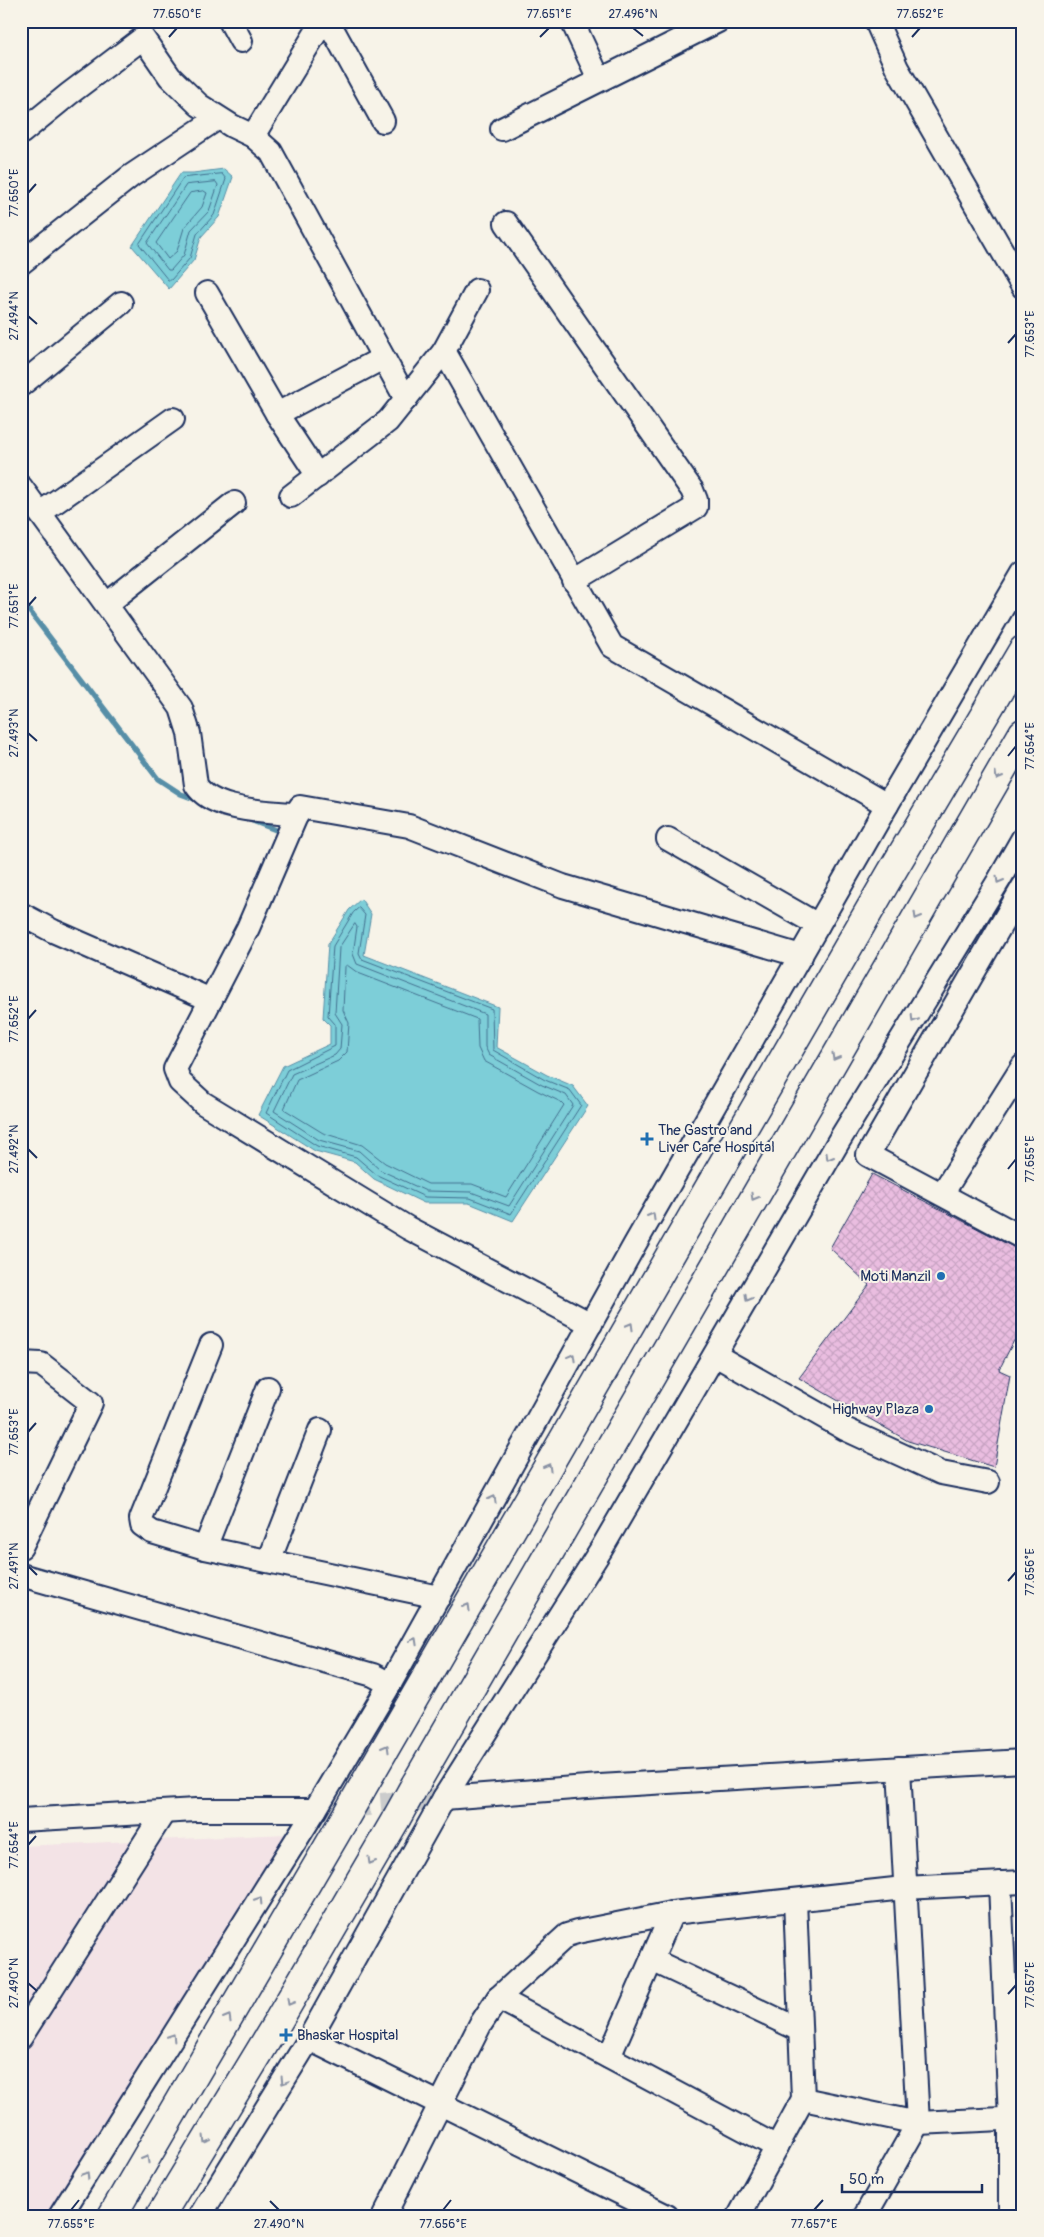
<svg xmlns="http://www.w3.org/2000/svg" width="1044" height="2237" viewBox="0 0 1044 2237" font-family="Pangolin,sans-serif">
  <defs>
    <pattern id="building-cross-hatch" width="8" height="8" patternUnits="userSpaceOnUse" patternTransform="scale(1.25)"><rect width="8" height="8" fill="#eabde0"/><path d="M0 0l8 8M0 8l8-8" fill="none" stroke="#c8a3c3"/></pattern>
  </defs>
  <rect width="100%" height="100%" fill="#f7f3e8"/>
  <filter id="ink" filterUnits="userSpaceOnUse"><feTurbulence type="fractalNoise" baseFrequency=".02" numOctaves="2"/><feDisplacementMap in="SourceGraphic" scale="10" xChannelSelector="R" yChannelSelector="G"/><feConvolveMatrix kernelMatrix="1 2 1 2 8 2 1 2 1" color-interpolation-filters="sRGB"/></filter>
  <g filter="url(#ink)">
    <!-- built -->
    <path fill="#f3e3e6" d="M287 1834 57 2216H21V1846Z"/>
    <!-- water -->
    <g fill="#7dced8" stroke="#568ea7">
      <path d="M224 169 233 177 219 217 201 237 194 260 169 289 132 246 181 173H193Z"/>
      <path d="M361 899 371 914 364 955 498 1007 496 1047 547 1075 573 1086 588 1106 513 1221 469 1203H424L374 1179 355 1162 315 1151 258 1115 283 1066 330 1044V1025L323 1018 328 944 349 910Z"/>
    </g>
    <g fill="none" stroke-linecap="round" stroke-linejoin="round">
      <!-- shore -->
      <g stroke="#426f8f" stroke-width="1">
        <path d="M222 174 226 179 214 215 197 234 190 258 171 280H168L139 244 183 178Z"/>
        <path d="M216 182 218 185 209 211 191 230 184 255 171 270H168L147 243 186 185Z"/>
        <path d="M204 191 207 193 202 207 184 228 177 251 168 259 156 243 190 193Z"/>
        <path d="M359 908 365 915 359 953 362 959 492 1009 493 1050 545 1080 570 1090 581 1105 511 1214 470 1198 425 1197 377 1175 356 1157 317 1146 266 1113 287 1070 335 1046V1024L328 1016 333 946 353 913Z"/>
        <path d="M355 924 357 927 353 954 357 964 485 1014V1047L489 1055 542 1085 566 1095 573 1105 509 1206 471 1192 426 1191 380 1170 359 1151 319 1140 274 1111 292 1074 335 1055 340 1049 342 1024 335 1013 339 948Z"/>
        <path d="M347 965 358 973 477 1019 478 1048 484 1061 538 1091 561 1102 564 1105 506 1197 472 1184H428L385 1163 362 1145 323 1133 284 1109 297 1080 338 1061 347 1052 349 1023 343 1010 345 967Z"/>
      </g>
      <!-- stream -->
      <g stroke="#568ea7" stroke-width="5.5">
        <path d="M21 600 158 779 181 794 200 801"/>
        <path d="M248 819 276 830"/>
      </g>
    </g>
    <!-- building -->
    <path fill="url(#building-cross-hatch)" stroke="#1b2f5e" d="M872 1174 1023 1252V1323L999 1370 1010 1375 994 1467 908 1441 799 1378 869 1285 830 1248Z"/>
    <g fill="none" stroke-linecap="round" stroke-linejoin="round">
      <!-- minor-tunnel -->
      <path stroke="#cbcccc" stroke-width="22" stroke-dasharray="22 11" stroke-linecap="butt" d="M315 1810 444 1798"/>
      <defs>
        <g id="minor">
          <path d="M230 21 241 41"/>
          <path d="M328 21 383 121"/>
          <path d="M572 21 599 79"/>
          <path d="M876 21 897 68 1023 287"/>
          <path d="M502 129 718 21"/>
          <path d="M21 133 69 94 143 38 170 77 199 105 232 126 253 136 271 152 406 399"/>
          <path d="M253 136 323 21"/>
          <path d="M506 223 692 490 696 500V507L574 581"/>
          <path d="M21 263 131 176 218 118"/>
          <path d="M207 293 277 414 318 476"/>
          <path d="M444 351 612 646 887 805"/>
          <path d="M21 385 121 303"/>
          <path d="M277 414 383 358"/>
          <path d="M21 487 181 708 189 733 196 785C213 812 268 811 297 815"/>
          <path d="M291 496 388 421 444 351 477 290"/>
          <path d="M40 513 173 419"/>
          <path d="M107 604 234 503"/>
          <path d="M668 839 818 925"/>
          <path d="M1023 887 868 1155 1023 1238"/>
          <path d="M21 914 53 931 211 1000"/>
          <path d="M942 1194 1023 1066"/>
          <path d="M591 1324 408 1228 203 1103 180 1082 175 1069 248 928 300 807 409 826 563 886 801 956"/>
          <path d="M211 1345 141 1519 142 1525 152 1532 205 1548 439 1597"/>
          <path d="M715 1355 845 1429 941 1473 988 1482"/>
          <path d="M21 1363 41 1364 91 1403 21 1547"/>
          <path d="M205 1548 268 1388"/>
          <path d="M269 1561 320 1430"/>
          <path d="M21 1575 373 1675 390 1684"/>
          <path d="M899 1768 918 2123 1023 2118"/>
          <path d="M444 1798 600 1786 1023 1761"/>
          <path d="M21 1820 196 1810H315"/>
          <path d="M1000 1883 1010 2119V2216"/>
          <path d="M652 1960 800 2030"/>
          <path d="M498 1998 777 2147"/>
          <path d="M21 2037 164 1812"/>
          <path d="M309 2039 667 2216"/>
          <path d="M609 2057 672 1913"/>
          <path d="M803 2099 918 2123 865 2216"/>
          <path d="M60 2216 315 1810 390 1684 635 1244 887 805 1023 573"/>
          <path d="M200 2216 309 2039 444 1798 602 1548 840 1139 999 880 1023 838"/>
          <path d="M384 2216 480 2025 498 1998 567 1935 577 1932 672 1913 904 1888 1023 1882"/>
          <path d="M739 2216 803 2099 795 1900"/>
        </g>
        <g id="highway">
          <path d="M415 1785 1023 733"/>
          <path d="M361 1790 891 873 1023 650"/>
          <path d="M112 2216 342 1823"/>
          <path d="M160 2216 277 2023 396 1819"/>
        </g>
      </defs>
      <!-- minor casing -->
      <use href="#minor" stroke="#1b2f5e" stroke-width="26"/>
      <!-- highway casing -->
      <use href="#highway" stroke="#1b2f5e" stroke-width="31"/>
      <!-- minor -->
      <use href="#minor" stroke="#f7f3e8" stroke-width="22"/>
      <!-- highway -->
      <use href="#highway" stroke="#f7f3e8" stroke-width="28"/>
      <defs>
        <g id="highway-bridge">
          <path d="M396 1819 415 1785"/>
          <path d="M342 1823 361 1790"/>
        </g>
      </defs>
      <!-- highway-bridge casing -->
      <use href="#highway-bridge" stroke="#1b2f5e" stroke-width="31" stroke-linecap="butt"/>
      <!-- highway-bridge -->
      <use href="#highway-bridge" stroke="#f7f3e8" stroke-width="28"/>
    </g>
    <!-- one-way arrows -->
    <defs><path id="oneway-chevron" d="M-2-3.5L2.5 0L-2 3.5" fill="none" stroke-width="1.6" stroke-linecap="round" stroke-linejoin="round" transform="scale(1.25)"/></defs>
    <g stroke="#8991a3">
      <use href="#oneway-chevron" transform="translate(998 776) rotate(120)"/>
      <use href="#oneway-chevron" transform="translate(999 880) rotate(120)"/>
      <use href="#oneway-chevron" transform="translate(917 916) rotate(120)"/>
      <use href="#oneway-chevron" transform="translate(914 1019) rotate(122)"/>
      <use href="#oneway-chevron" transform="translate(835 1057) rotate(120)"/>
      <use href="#oneway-chevron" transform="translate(829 1157) rotate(120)"/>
      <use href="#oneway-chevron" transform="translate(754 1197) rotate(120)"/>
      <use href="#oneway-chevron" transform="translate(652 1216) rotate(-60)"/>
      <use href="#oneway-chevron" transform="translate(748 1298) rotate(120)"/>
      <use href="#oneway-chevron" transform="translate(630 1326) rotate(-60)"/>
      <use href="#oneway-chevron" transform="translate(572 1357) rotate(-61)"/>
      <use href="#oneway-chevron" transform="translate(548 1467) rotate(-60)"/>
      <use href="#oneway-chevron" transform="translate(493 1499) rotate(-61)"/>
      <use href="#oneway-chevron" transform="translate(467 1607) rotate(-60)"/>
      <use href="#oneway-chevron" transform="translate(414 1641) rotate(-61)"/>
      <use href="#oneway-chevron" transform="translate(386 1748) rotate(-60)"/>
      <use href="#oneway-chevron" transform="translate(371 1861) rotate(120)"/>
      <use href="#oneway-chevron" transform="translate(259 1900) rotate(-58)"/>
      <use href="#oneway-chevron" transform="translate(290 2002) rotate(120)"/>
      <use href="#oneway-chevron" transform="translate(228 2018) rotate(-60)"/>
      <use href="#oneway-chevron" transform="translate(172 2037) rotate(-58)"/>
      <use href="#oneway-chevron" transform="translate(284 2081) rotate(122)"/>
      <use href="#oneway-chevron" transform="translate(206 2140) rotate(121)"/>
      <use href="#oneway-chevron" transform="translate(146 2159) rotate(-60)"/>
      <use href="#oneway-chevron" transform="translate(86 2175) rotate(-58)"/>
    </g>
  </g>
  <!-- ticks -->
  <path fill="none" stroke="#1b2f5e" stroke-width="2" d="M633 28 643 36M169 37 177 28M540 37 549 28M912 37 920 28M28 193 36 184M28 316 37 324M1008 343 1016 334M28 606 36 597M28 733 37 741M1008 756 1016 746M28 1019 36 1010M28 1149 37 1158M1008 1169 1016 1159M28 1432 36 1423M28 1566 37 1575M1008 1581 1016 1572M28 1845 36 1836M28 1983 37 1991M1008 1994 1016 1985M270 2201 279 2210M71 2210 79 2200M443 2210 451 2200M814 2210 823 2200"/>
  <!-- markers -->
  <g fill="#1f6fb2" stroke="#f7f3e8" stroke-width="2">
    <path d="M644.5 1131.5h5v5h5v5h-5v5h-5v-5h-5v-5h5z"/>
    <circle cx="941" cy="1276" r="5"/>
    <circle cx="929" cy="1409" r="5"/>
    <path d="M283.5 2027.5h5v5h5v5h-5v5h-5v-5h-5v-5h5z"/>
  </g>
  <g text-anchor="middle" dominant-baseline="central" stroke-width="4" stroke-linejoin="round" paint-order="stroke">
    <!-- poi labels -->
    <g font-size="15" fill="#1b2f5e" stroke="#f7f3e8" text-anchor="start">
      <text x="658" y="1130">The Gastro and<tspan x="658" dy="17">Liver Care Hospital</tspan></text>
      <text x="931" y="1276" text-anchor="end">Moti Manzil</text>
      <text x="919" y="1409" text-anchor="end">Highway Plaza</text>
      <text x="297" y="2035">Bhaskar Hospital</text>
    </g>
  </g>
  <!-- margin -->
  <rect width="1044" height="2237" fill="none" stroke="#f7f3e8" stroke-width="55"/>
  <!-- scale -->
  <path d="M842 2184v8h140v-8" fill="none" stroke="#1b2f5e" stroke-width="2.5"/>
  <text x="849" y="2184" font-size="15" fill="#1b2f5e" stroke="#f7f3e8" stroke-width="4" paint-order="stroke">50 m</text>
  <rect x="28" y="28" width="988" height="2182" fill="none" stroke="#1b2f5e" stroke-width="2"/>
  <g font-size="12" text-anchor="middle" fill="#1b2f5e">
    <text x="177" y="18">77.650°E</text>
    <text x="549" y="18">77.651°E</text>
    <text x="633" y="18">27.496°N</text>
    <text x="920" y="18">77.652°E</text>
    <text transform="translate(14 193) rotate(-90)" y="4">77.650°E</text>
    <text transform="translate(14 316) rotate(-90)" y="4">27.494°N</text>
    <text transform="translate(1030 334) rotate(-90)" y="4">77.653°E</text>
    <text transform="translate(14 606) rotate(-90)" y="4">77.651°E</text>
    <text transform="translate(14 733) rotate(-90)" y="4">27.493°N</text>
    <text transform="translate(1030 746) rotate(-90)" y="4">77.654°E</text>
    <text transform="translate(14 1019) rotate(-90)" y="4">77.652°E</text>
    <text transform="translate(14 1149) rotate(-90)" y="4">27.492°N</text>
    <text transform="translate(1030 1159) rotate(-90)" y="4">77.655°E</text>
    <text transform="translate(14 1432) rotate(-90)" y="4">77.653°E</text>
    <text transform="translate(14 1566) rotate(-90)" y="4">27.491°N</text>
    <text transform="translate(1030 1572) rotate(-90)" y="4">77.656°E</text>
    <text transform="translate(14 1845) rotate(-90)" y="4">77.654°E</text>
    <text transform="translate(14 1983) rotate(-90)" y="4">27.490°N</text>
    <text transform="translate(1030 1985) rotate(-90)" y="4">77.657°E</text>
    <text x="71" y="2228">77.655°E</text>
    <text x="279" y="2228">27.490°N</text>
    <text x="443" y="2228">77.656°E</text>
    <text x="814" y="2228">77.657°E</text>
  </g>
</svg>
